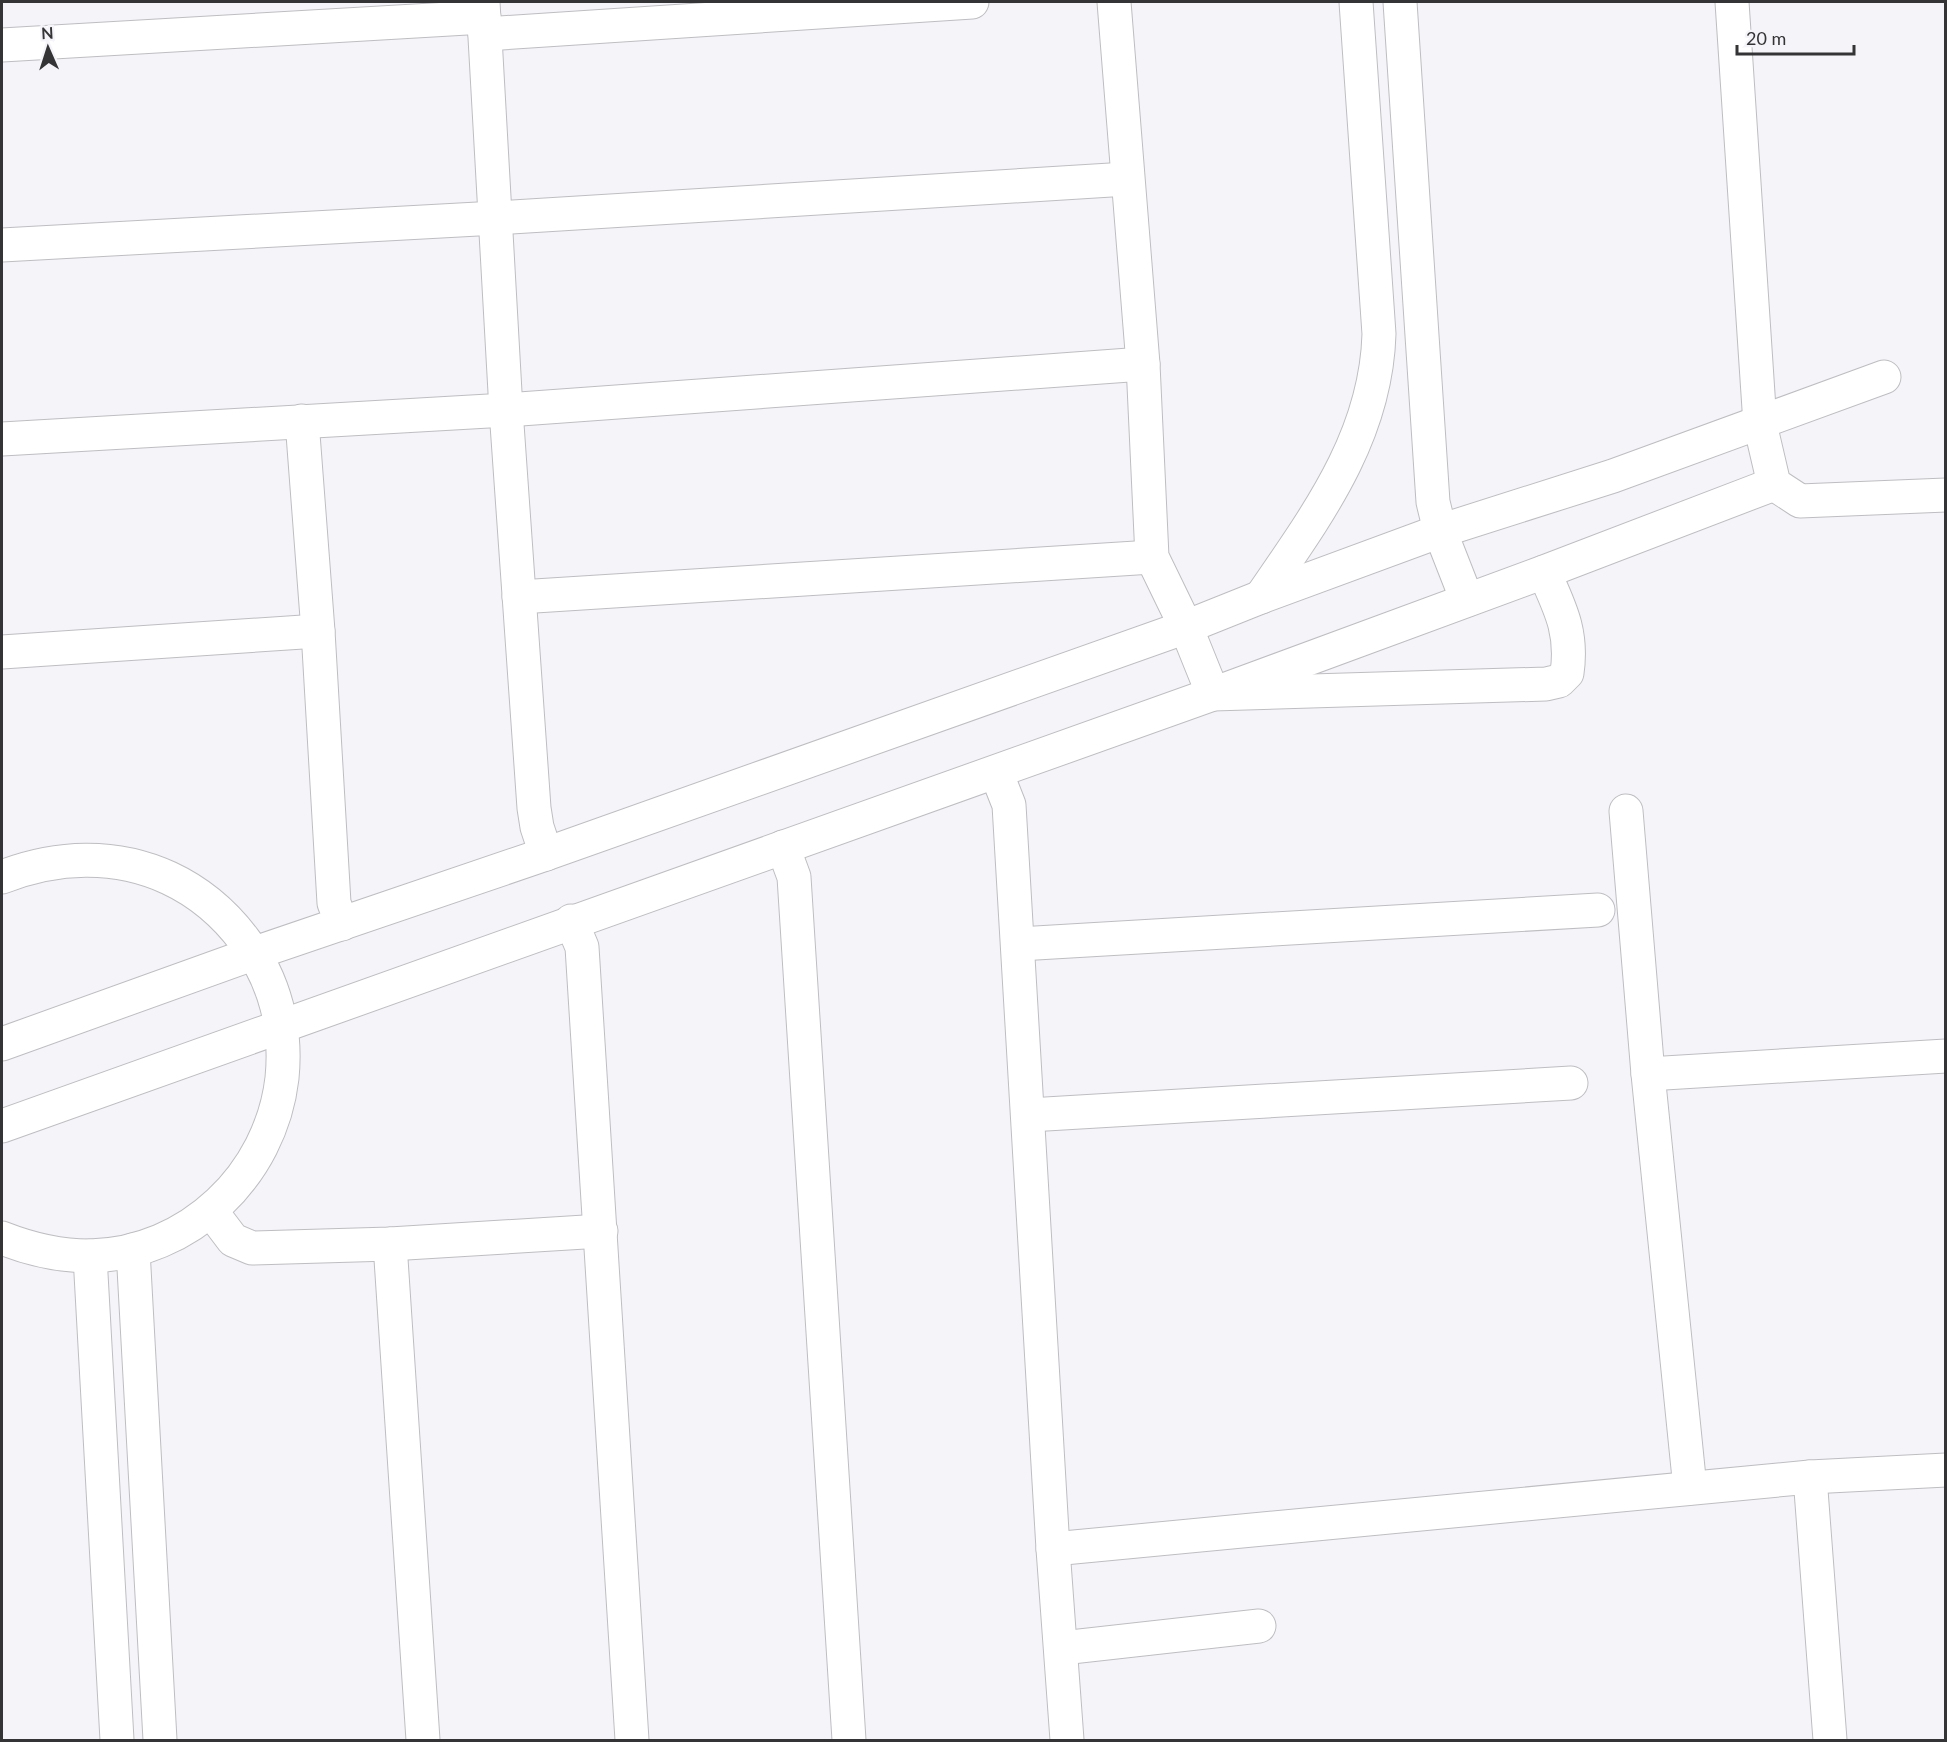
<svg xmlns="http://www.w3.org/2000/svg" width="1947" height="1742" viewBox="0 0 1947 1742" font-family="Lato,sans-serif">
  <rect width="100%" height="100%" fill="#f5f4f9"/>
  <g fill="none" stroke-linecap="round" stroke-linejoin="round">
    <defs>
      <g id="minor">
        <path d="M483 2 506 410 534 808 537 827 546 854"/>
        <path d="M1114 2 1143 364 1152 557 1186 627 1213 694 1546 684 1559 681 1567 673C1573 632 1560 608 1544 572"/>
        <path d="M1400 2 1433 502 1440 531 1467 600"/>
        <path d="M1732 2 1760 424 1774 484 1800 501 1946 495"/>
        <path d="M485 34 972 2"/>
        <path d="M2 45 484 17"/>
        <path d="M2 245 496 218 1127 179"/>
        <path d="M302 421 318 631 334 903 342 924"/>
        <path d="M2 439 506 410 1143 364"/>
        <path d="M519 597 1152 557"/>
        <path d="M1261 597C1317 515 1376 437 1379 334L1356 2"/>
        <path d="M2 652 318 631"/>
        <path d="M996 772 1009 805 1053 1549 1067 1740"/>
        <path d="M1626 811 1648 1074 1690 1488"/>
        <path d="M783 847 794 877 849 1740"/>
        <path d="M2 877C56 856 115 853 169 878 199 892 225 914 245 941 275 980 287 1029 282 1078 271 1175 189 1254 90 1256 59 1256 30 1249 2 1238"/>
        <path d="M571 921 582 947 632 1740"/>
        <path d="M1019 944 1598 910"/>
        <path d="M2 1044 255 953 546 854 1186 627 1261 597 1440 531 1613 476 1884 377"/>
        <path d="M1648 1074 1946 1056"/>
        <path d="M1029 1115 1571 1083"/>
        <path d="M2 1126 1213 694 1544 572 1774 484"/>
        <path d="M211 1211 233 1240 252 1248 390 1244 601 1231"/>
        <path d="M390 1244 423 1740"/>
        <path d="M133 1250 160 1740"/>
        <path d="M90 1256 117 1740"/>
        <path d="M1810 1477 1830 1740"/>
        <path d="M1053 1549 1810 1477 1946 1470"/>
        <path d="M1062 1648 1259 1626"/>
      </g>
    </defs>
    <!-- minor casing -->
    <use href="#minor" stroke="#bebec2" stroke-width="35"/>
    <!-- minor -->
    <use href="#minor" stroke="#fff" stroke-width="33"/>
  </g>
  <!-- border -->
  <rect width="1947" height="1742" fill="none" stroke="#343335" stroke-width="6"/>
  <!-- north arrow -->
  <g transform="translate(48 48) rotate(357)" stroke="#f5f4f9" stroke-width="4.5" paint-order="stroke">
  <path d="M0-4.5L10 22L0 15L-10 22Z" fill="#343335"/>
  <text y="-9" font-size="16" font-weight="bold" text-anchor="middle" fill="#343335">N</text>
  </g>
  <!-- scale -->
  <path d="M1737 45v9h117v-9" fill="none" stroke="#343335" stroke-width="3"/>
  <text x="1746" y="45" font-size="18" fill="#343335" stroke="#f5f4f9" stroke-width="4.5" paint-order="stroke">20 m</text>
</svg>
